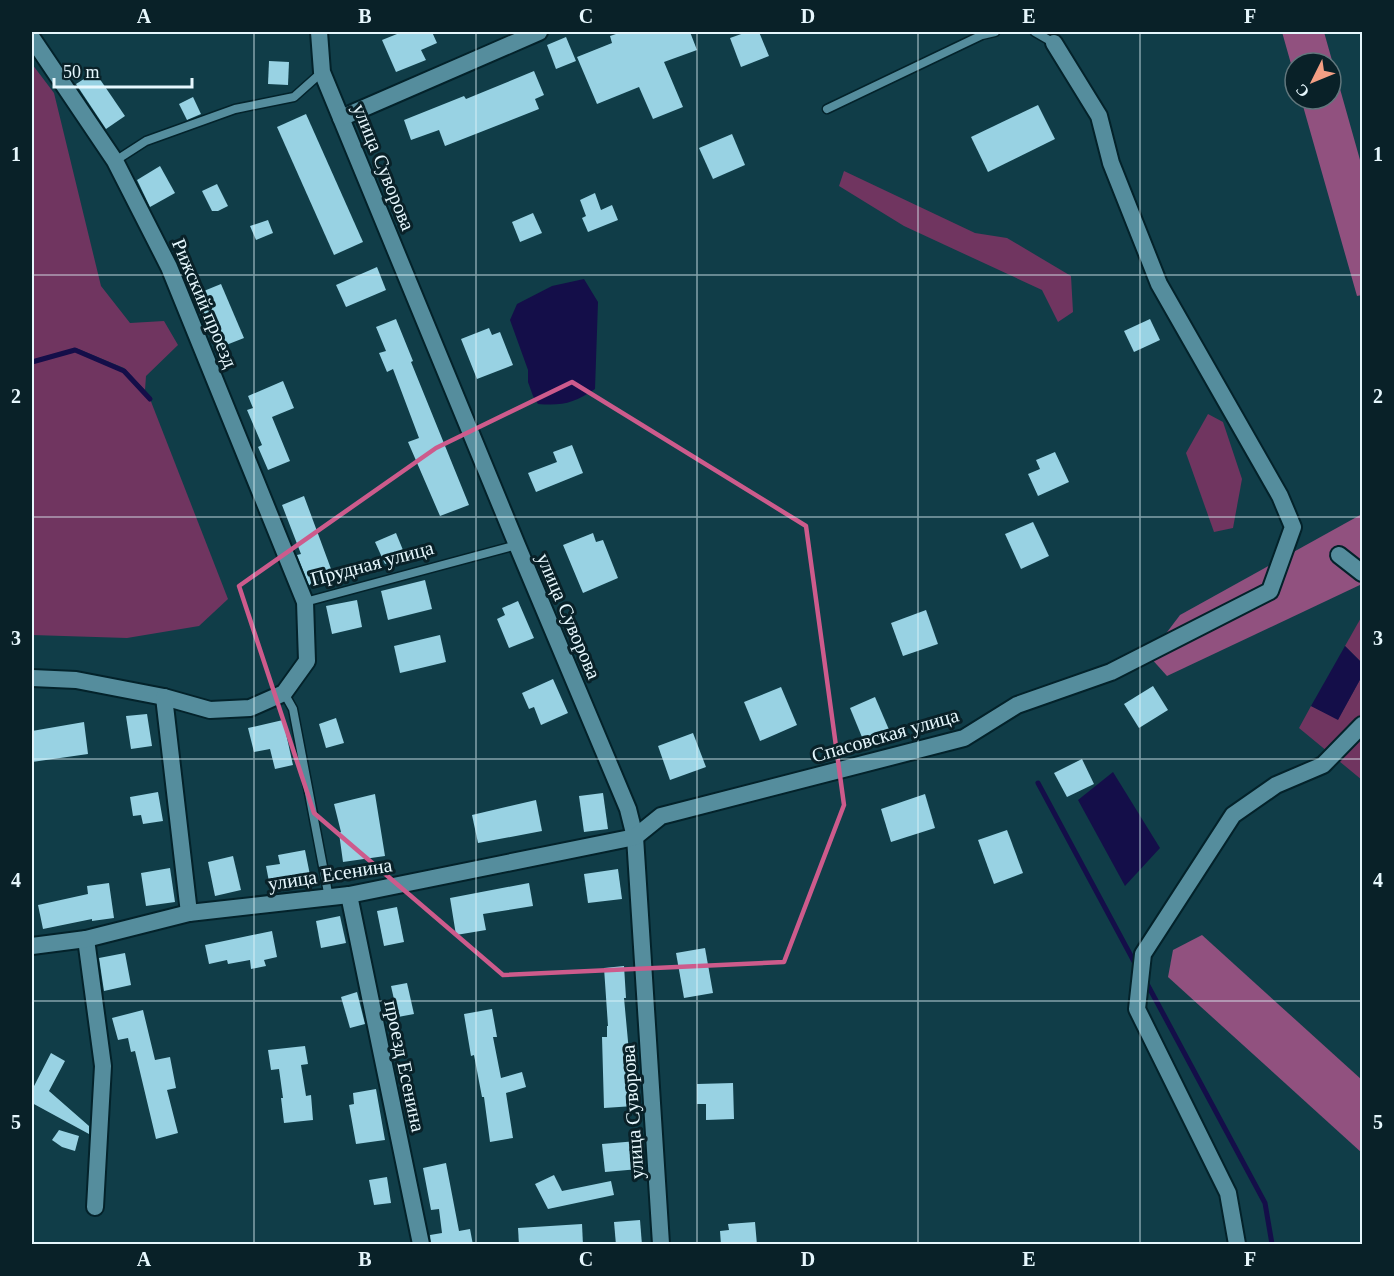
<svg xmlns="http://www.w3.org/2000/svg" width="1394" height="1276" viewBox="0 0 1394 1276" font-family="'Times New Roman',serif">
  <rect width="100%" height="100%" fill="#103d48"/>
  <!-- green -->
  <g fill="#703560">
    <path d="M32 64 54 93 101 286 130 323 164 321 178 345 146 376 145 390 124 368 76 348 32 360Z"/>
    <path d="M844 171 975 233 1007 238 1071 276 1073 312 1058 322 1042 290 904 226 839 186Z"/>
    <path d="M75 350 124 371 150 399 228 599 199 626 127 638 32 635V362Z"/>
    <path d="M1208 414 1223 422 1242 479 1233 528 1214 532 1186 453Z"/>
    <path d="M1362 616V663L1345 646Z"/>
    <path d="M1362 676V780L1299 728 1311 706 1338 719Z"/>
  </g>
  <!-- forest -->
  <g fill="#91517f">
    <path d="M1282 32H1324L1362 167V295L1357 296 1301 99H1331V63H1295V78Z"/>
    <path d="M1362 514V584L1167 676 1149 656 1180 615Z"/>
    <path d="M1202 935 1362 1080V1153L1168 977 1173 950Z"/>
  </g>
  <!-- water -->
  <g fill="#140e49">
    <path d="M584 279 598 302 595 389C574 403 563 406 538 404L533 396 528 382V370L510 320 517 304 552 286Z"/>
    <path d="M1345 646 1362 663V676L1338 720 1311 706Z"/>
    <path d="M1113 772 1160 848 1125 886 1078 800Z"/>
  </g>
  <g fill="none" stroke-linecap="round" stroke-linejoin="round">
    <!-- stream -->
    <g stroke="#140e49" stroke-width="5">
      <path d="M32 362 75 350 124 371 150 399"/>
      <path d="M1038 783 1137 967"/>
      <path d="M1145 980 1265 1203 1272 1244"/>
    </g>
  </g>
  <!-- building -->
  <g fill="#98d2e3">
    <path d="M402 32H432L437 43 421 50 426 60 396 72 382 40Z"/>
    <path d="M622 32H690L697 50 664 62 683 107 653 119 639 87 597 104 577 57 612 43 610 36Z"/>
    <path d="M747 32H759L769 56 741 67 730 38Z"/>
    <path d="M566 37 576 61 556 69 547 45Z"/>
    <path d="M269 61 289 62 288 85 268 84Z"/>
    <path d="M534 71 544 95 535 99 539 109 445 146 439 130 411 140 404 120 464 96 466 99Z"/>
    <path d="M95 72 125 116 106 129 76 84Z"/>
    <path d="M193 97 201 114 187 120 179 104Z"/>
    <path d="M1038 105 1055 139 988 172 971 137Z"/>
    <path d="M306 114 363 242 334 255 277 127Z"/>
    <path d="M732 134 745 165 713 179 699 148Z"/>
    <path d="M160 166 175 193 150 207 137 180Z"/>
    <path d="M217 184 228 206 218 211H212L202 191Z"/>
    <path d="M595 193 601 210 612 205 618 220 588 232 582 218 586 216 580 200Z"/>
    <path d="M533 213 542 233 520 242 512 222Z"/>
    <path d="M268 220 273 233 256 240 250 226Z"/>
    <path d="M377 267 386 290 346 307 336 285Z"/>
    <path d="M221 284 244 338 216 349 194 295Z"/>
    <path d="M396 319 413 361 411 362 469 505 440 516 408 442 419 438 393 369 387 372 379 353 386 351 376 327Z"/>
    <path d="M1150 319 1160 340 1134 352 1124 331Z"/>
    <path d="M489 328 492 335 500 332 513 365 477 379 461 339Z"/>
    <path d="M283 381 294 408 272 417 290 461 268 470 258 447 262 445 247 410 253 408 248 396Z"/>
    <path d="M572 445 583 473 536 492 528 473 557 462 553 452Z"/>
    <path d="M1055 452 1069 482 1038 496 1028 474 1040 469 1036 460Z"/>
    <path d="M304 496 334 577 309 585 297 555 301 554 282 505Z"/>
    <path d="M1033 522 1049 556 1021 569 1005 534Z"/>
    <path d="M396 533 405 555 385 564 375 542Z"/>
    <path d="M593 533 596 542 603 540 618 578 583 593 563 545Z"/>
    <path d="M425 580 432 609 388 620 381 591Z"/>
    <path d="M357 600 362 627 332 634 326 606Z"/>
    <path d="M518 601 534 638 509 648 497 619 505 615 502 608Z"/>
    <path d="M926 610 938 644 903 656 891 623Z"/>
    <path d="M440 635 446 662 400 673 394 646Z"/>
    <path d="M553 679 568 713 541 725 534 707 529 709 522 693Z"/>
    <path d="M1153 686 1168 710 1139 728 1124 704Z"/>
    <path d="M781 687 797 725 760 741 744 702Z"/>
    <path d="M875 697 890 732 864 742 850 708Z"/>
    <path d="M147 714 152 746 131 749 126 716Z"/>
    <path d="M336 718 344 743 326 748 319 724Z"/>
    <path d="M283 720 293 765 275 769 270 749 254 752 248 728Z"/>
    <path d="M84 722 88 754 32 762V731Z"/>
    <path d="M693 733 706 767 670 780 658 746Z"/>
    <path d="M1082 759 1094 784 1067 797 1054 773Z"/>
    <path d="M158 792 163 821 143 824 141 815 133 816 130 797Z"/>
    <path d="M603 793 608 829 584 832 579 796Z"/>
    <path d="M375 794 385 856 343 862 339 833 341 832 334 804Z"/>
    <path d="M925 794 935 828 891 842 881 809Z"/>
    <path d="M536 800 542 831 478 843 472 815Z"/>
    <path d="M1007 830 1023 873 994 884 978 840Z"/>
    <path d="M305 850 311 880 270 887 266 866 280 864 278 855Z"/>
    <path d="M233 856 241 890 215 896 208 862Z"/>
    <path d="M170 868 175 902 146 906 141 873Z"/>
    <path d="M618 869 622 899 588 903 584 874Z"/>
    <path d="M109 883 114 918 92 921V919L43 929 38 905 88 894 87 886Z"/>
    <path d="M529 883 533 906 483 914 486 930 456 935 450 898Z"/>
    <path d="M397 907 404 942 384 946 377 911Z"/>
    <path d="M340 916 346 943 321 948 316 921Z"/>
    <path d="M272 931 277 957 264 960 266 966 251 969 250 960 228 964 227 960 209 964 205 945Z"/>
    <path d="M705 948 713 993 684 998 676 953Z"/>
    <path d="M125 953 131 985 104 991 99 958Z"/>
    <path d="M624 966 626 998H624L634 1106 604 1108 602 1037H607V1026H608L604 968Z"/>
    <path d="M407 983 414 1014 398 1017 391 986Z"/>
    <path d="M357 992 365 1024 350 1028 341 997Z"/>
    <path d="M492 1009 497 1037H493L501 1078 522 1072 526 1087 506 1093 513 1138 490 1142 484 1097H482L474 1055 471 1056 464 1014Z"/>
    <path d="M143 1010 155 1060 170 1057 176 1088 167 1090 178 1133 156 1139 135 1051 131 1052 128 1038 118 1040 112 1018Z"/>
    <path d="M305 1046 308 1064 301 1065 306 1096 311 1095 313 1120 284 1123 281 1098H283L279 1069 271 1070 268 1050Z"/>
    <path d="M51 1053 65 1061 49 1091 89 1126V1134L32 1103V1090Z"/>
    <path d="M733 1083 734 1119 706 1120V1104H697V1084Z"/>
    <path d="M376 1089 385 1140 356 1144 349 1105 354 1104 353 1093Z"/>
    <path d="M59 1130 79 1136 75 1151 62 1147 52 1140Z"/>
    <path d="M637 1141 639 1169 605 1172 602 1144Z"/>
    <path d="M446 1163 459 1231 470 1229 473 1245H431L430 1235 442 1233 439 1209 431 1210 423 1168Z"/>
    <path d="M554 1175 562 1191 611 1181 614 1195 548 1209 535 1184Z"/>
    <path d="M387 1177 391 1203 374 1205 369 1180Z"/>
    <path d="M640 1220 642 1245H616L614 1222Z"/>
    <path d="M755 1222 757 1245H721L720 1231 729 1230 728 1224Z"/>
    <path d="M582 1224 583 1245H519L518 1228Z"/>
  </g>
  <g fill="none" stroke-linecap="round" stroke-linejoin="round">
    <defs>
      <g id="lane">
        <path d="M1035 32 1054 43"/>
        <path d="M827 109 982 35 995 32"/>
        <path d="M115 161 146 141 235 109 294 97 322 72"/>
        <path d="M305 602 517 545"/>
        <path d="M284 693 293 709 329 898"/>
      </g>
      <g id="street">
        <path d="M319 32 322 72 517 545 628 809 635 837 661 1244"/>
        <path d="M32 38 115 161 169 267 305 602 307 661 284 693 250 708 210 710 164 697 76 680 32 678"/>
        <path d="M341 118 539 32"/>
        <path d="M1339 555 1362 573"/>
        <path d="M164 697 189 913"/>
        <path d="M349 895 421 1244"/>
        <path d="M86 939 103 1066 95 1207"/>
        <path d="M32 946 86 939 189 913 349 895 635 837 661 816 964 738 1017 705 1111 672 1270 591 1293 527 1280 496 1159 284 1111 163 1099 116 1054 43"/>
        <path d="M1237 1244 1228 1193 1137 1009 1143 954 1233 815 1276 785 1323 765 1362 725"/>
      </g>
    </defs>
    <!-- lane casing -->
    <use href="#lane" stroke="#03222a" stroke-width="11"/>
    <!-- street casing -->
    <use href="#street" stroke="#03222a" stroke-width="20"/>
    <!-- lane -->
    <use href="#lane" stroke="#558d9d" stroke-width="8"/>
    <!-- street -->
    <use href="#street" stroke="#558d9d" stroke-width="16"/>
  </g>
  <!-- marked area -->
  <path fill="none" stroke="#cd5b8c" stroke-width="4.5" stroke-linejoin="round" d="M572 382 806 526 844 805 784 962 503 975 314 813 239 586 436 448Z"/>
  <!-- grid -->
  <path fill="none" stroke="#e6f7fd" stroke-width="1.5" stroke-opacity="0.55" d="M254 32V1244M476 32V1244M697 32V1244M918 32V1244M1140 32V1244M32 275H1362M32 517H1362M32 759H1362M32 1001H1362"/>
  <g text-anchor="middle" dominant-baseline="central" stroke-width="6" stroke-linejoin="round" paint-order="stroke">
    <!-- street labels -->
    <g font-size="20" fill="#e6f7fd" stroke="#092128">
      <text transform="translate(384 167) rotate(68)">улица Суворова</text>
      <text transform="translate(205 303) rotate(67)">Рижский проезд</text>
      <text transform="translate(372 563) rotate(-15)">Прудная улица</text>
      <text transform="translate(569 616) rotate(67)">улица Суворова</text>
      <text transform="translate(885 735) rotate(-16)">Спасовская улица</text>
      <text transform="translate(330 874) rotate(-9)">улица Есенина</text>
      <text transform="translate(405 1066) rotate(78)">проезд Есенина</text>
      <text transform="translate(632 1112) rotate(-94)">улица Суворова</text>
    </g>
  </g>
  <!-- border -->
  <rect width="1394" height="1276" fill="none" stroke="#092128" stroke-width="66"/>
  <!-- north arrow -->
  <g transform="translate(1313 81) rotate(227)"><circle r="28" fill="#092128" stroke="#61777d" stroke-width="1.5"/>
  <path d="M0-4.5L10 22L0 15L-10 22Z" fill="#f39f84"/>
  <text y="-9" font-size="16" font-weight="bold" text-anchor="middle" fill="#e6f7fd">С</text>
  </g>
  <!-- scale -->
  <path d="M54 78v9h138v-9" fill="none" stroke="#e6f7fd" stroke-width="3"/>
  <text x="63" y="78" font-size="18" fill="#e6f7fd" stroke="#092128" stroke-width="4.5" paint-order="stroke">50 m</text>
  <rect x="33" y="33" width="1328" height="1210" fill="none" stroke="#e6f7fd" stroke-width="2"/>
  <g font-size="20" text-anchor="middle" font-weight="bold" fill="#e6f7fd">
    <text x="144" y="23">A</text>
    <text x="365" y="23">B</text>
    <text x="586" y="23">C</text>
    <text x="808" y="23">D</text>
    <text x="1029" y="23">E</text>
    <text x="1250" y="23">F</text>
    <text x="16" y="161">1</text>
    <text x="1378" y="161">1</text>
    <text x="16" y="403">2</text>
    <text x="1378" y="403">2</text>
    <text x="16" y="645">3</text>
    <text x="1378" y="645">3</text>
    <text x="16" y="887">4</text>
    <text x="1378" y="887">4</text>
    <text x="16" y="1129">5</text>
    <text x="1378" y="1129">5</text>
    <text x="144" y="1266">A</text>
    <text x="365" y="1266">B</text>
    <text x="586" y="1266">C</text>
    <text x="808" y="1266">D</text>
    <text x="1029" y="1266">E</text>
    <text x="1250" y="1266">F</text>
  </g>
</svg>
